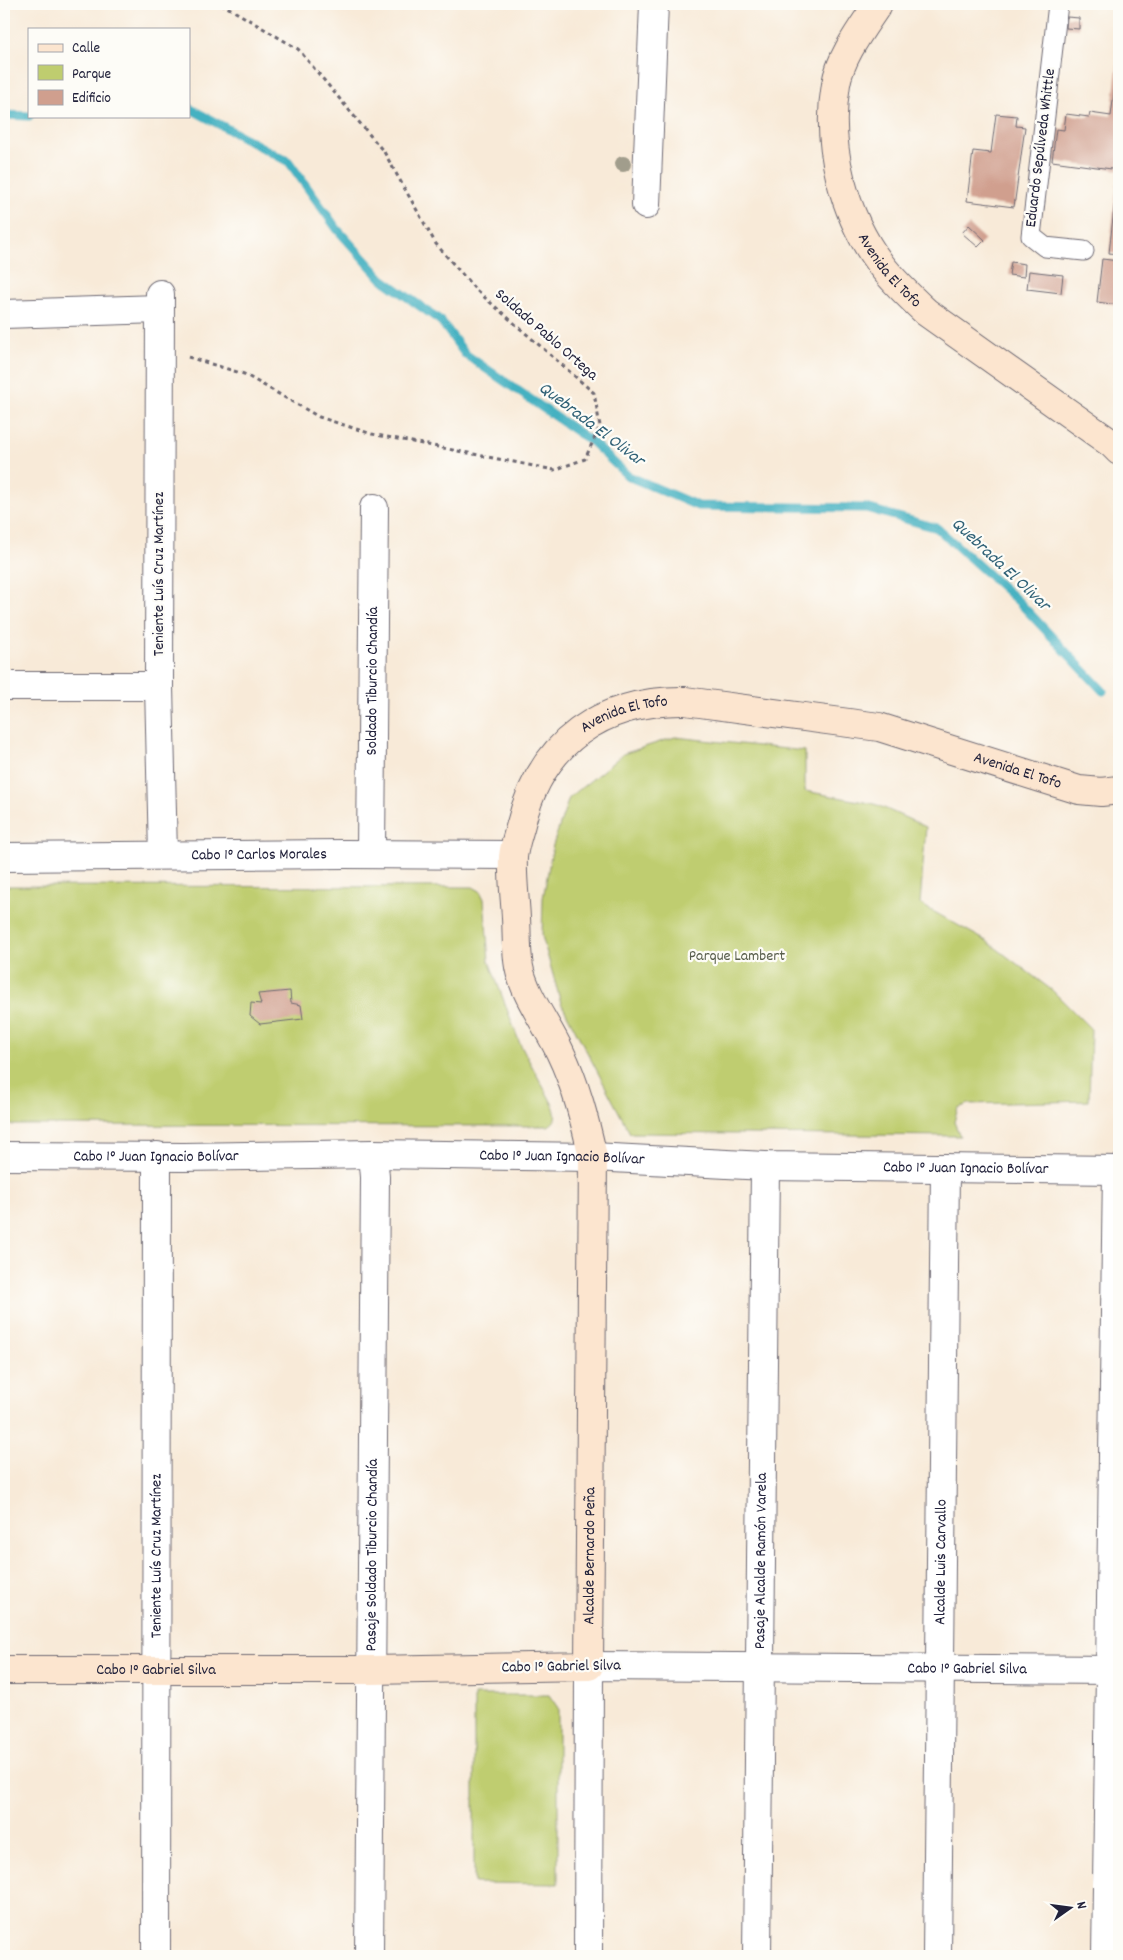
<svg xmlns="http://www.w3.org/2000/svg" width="1123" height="1960" viewBox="0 0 1123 1960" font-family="Dekko,sans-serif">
  <rect width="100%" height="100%" fill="#fdfcf7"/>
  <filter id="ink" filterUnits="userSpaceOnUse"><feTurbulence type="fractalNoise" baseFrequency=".02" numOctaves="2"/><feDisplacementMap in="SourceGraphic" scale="10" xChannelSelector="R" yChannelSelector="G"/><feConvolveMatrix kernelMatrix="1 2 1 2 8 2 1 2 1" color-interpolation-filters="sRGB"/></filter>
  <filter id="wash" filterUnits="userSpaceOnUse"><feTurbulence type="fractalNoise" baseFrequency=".0096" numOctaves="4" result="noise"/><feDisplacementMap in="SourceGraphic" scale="20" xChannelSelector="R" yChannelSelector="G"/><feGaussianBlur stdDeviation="1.12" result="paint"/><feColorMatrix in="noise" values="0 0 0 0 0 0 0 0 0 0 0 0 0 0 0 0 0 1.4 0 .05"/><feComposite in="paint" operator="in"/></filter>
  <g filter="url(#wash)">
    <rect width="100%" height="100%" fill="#f8ead8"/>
    <!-- green -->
    <g fill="#bfcd6f" stroke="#707855">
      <path d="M675 737 805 751V791L875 804 926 827 920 904 988 942 1053 991 1091 1029 1089 1101 969 1104 958 1108 954 1122 960 1136 630 1133 561 1003 542 936 543 898 553 845 569 798 623 754Z"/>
      <path d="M4 886 473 887 480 891 484 899 489 961 520 1044 553 1105C556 1114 558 1121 548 1126L4 1125Z"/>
      <path d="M474 1695H549L558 1708V1884L474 1883Z"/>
    </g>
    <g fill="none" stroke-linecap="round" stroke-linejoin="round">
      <!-- stream -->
      <g stroke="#44b1c1" stroke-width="9">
        <path d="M189 108 289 162 337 229 382 279 441 321 465 354 592 442 628 476 698 506 866 508 937 528 1019 602 1103 691"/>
        <path d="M4 115 29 116"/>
      </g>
    </g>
    <g id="blocks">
      <!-- building -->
      <g fill="#d09f8e">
        <path d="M1067 17 1079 18V29L1066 28Z"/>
        <path d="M1118 62 1119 170 1052 161 1056 129 1064 130 1066 114 1089 117 1090 113 1111 116Z"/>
        <path d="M996 114 1017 116 1016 126 1025 127 1014 207 967 201 973 151 991 153Z"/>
        <path d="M1118 173H1119V254L1109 253Z"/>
        <path d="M969 225 985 240 978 247 962 233Z"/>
        <path d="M1102 259 1119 261V305L1097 302Z"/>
        <path d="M1011 262 1025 264 1024 277 1009 275Z"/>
        <path d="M1029 271 1063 275 1061 293 1027 289Z"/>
        <path d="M290 991 291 1003 301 1005 303 1019 260 1024 250 1016 251 1003 261 1004 258 994Z"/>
      </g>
    </g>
  </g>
  <g filter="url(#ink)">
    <use href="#blocks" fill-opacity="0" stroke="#6d6872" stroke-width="1"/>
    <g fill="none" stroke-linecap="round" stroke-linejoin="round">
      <defs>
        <path id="lane" d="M1058 4 1031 236 1045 247 1084 251"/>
        <g id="street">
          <path d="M646 205 654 4"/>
          <path d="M160 294 159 686 163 855"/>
          <path d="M4 314 159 309"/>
          <path d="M4 686H159"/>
          <path id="s1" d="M371 853 374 508"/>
          <path id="s2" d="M4 857 344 854 513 855"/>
          <path id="s3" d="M4 1156 184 1157 373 1154 593 1157 765 1166 1119 1170"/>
          <path id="s4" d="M156 1956 157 1156"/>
          <path id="s5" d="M369 1956 375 1177 373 1154"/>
          <path id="s6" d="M588 1956 589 1666 1119 1670"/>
          <path id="s7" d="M757 1956 765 1166"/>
          <path id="s8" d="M937 1956 945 1168"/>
          <path d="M1106 1956 1117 1170"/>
        </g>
        <g id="secondary">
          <path id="s9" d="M878 4C863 27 840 57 836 84 825 146 844 216 881 265 894 282 910 297 926 312L1112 444 1119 451"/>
          <path id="s10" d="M4 1670H371L589 1666 593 1157C585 1121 576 1085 560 1052 548 1026 524 994 519 967 516 951 517 934 516 918 515 898 512 877 513 857 514 846 518 835 521 824 541 742 602 700 685 701L879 727 1079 790 1101 792 1119 790"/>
        </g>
      </defs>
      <!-- lane casing -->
      <use href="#lane" stroke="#6d6872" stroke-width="21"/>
      <!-- street casing -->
      <use href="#street" stroke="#6d6872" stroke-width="30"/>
      <!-- secondary casing -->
      <use href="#secondary" stroke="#6d6872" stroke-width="30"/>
      <!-- path -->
      <path stroke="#6d6872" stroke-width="3" stroke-dasharray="4 4" stroke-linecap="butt" d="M188 357 244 374 319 417 372 434 554 470 585 459 600 426 594 393 475 289 436 244 384 152 298 49 222 4"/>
      <!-- lane -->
      <use href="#lane" stroke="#fff" stroke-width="19"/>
      <!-- street -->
      <use href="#street" stroke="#fff" stroke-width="28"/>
      <!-- secondary -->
      <use href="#secondary" stroke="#fce5cf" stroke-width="28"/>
    </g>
    <!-- trees -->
    <circle fill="#a19d8c" cx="623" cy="164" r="8"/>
  </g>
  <g text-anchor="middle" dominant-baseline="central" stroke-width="4.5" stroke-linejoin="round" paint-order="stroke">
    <!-- street labels -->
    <g font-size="16" fill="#22223b" stroke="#fdfcf7">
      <text transform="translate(1041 148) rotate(-83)">Eduardo Sepúlveda Whittle</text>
      <text stroke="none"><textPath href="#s9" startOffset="292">Avenida El Tofo</textPath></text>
      <text transform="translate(546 335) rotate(41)">Soldado Pablo Ortega</text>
      <text transform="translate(159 574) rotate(-90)">Teniente Luís Cruz Martínez</text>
      <text stroke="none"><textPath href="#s1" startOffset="172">Soldado Tiburcio Chandía</textPath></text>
      <text stroke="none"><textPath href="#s10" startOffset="1604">Avenida El Tofo</textPath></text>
      <text stroke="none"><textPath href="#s10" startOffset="2008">Avenida El Tofo</textPath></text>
      <text stroke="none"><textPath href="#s2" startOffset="255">Cabo 1° Carlos Morales</textPath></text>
      <text stroke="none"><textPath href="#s3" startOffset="152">Cabo 1° Juan Ignacio Bolívar</textPath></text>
      <text stroke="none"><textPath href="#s3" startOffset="558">Cabo 1° Juan Ignacio Bolívar</textPath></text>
      <text stroke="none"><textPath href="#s3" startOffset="962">Cabo 1° Juan Ignacio Bolívar</textPath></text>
      <text stroke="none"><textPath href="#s5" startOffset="401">Pasaje Soldado Tiburcio Chandía</textPath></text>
      <text stroke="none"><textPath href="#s4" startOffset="400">Teniente Luís Cruz Martínez</textPath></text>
      <text stroke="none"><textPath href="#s10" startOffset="695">Alcalde Bernardo Peña</textPath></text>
      <text stroke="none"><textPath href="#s7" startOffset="395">Pasaje Alcalde Ramón Varela</textPath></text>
      <text stroke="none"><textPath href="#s8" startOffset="394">Alcalde Luis Carvallo</textPath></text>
      <text transform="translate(561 1667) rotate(-1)">Cabo 1° Gabriel Silva</text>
      <text stroke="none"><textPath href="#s10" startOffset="152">Cabo 1° Gabriel Silva</textPath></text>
      <text stroke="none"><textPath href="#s6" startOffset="668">Cabo 1° Gabriel Silva</textPath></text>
    </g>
    <!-- park labels -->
    <g font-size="16" fill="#595e4d" stroke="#fdfcf7">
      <text x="737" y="956">Parque Lambert</text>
    </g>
    <!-- water labels -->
    <g font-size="18" font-style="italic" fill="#316277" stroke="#fdfcf7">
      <text transform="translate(591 425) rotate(37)">Quebrada El Olivar</text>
      <text transform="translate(1000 565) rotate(43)">Quebrada El Olivar</text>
    </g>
  </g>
  <!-- margin -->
  <rect width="1123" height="1960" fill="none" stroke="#fdfcf7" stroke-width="20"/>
  <!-- legend -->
  <rect x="28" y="28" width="162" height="90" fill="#fdfcf7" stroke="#a5a5ac"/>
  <rect x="38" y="44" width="25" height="8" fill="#fce5cf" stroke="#a5a5ac"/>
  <text x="72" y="52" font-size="15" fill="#22223b">Calle</text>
  <rect x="38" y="65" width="25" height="15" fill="#bfcd6f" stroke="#a5a5ac"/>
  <text x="72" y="78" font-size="15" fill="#22223b">Parque</text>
  <rect x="38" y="90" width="25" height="15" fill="#d09f8e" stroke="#a5a5ac"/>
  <text x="72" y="102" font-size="15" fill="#22223b">Edificio</text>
  <!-- north arrow -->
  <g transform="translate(1070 1908) rotate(76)" stroke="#fdfcf7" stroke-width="4" paint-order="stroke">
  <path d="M0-4L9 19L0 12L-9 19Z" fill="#22223b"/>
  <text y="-8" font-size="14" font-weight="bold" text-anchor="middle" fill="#22223b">N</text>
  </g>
</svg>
